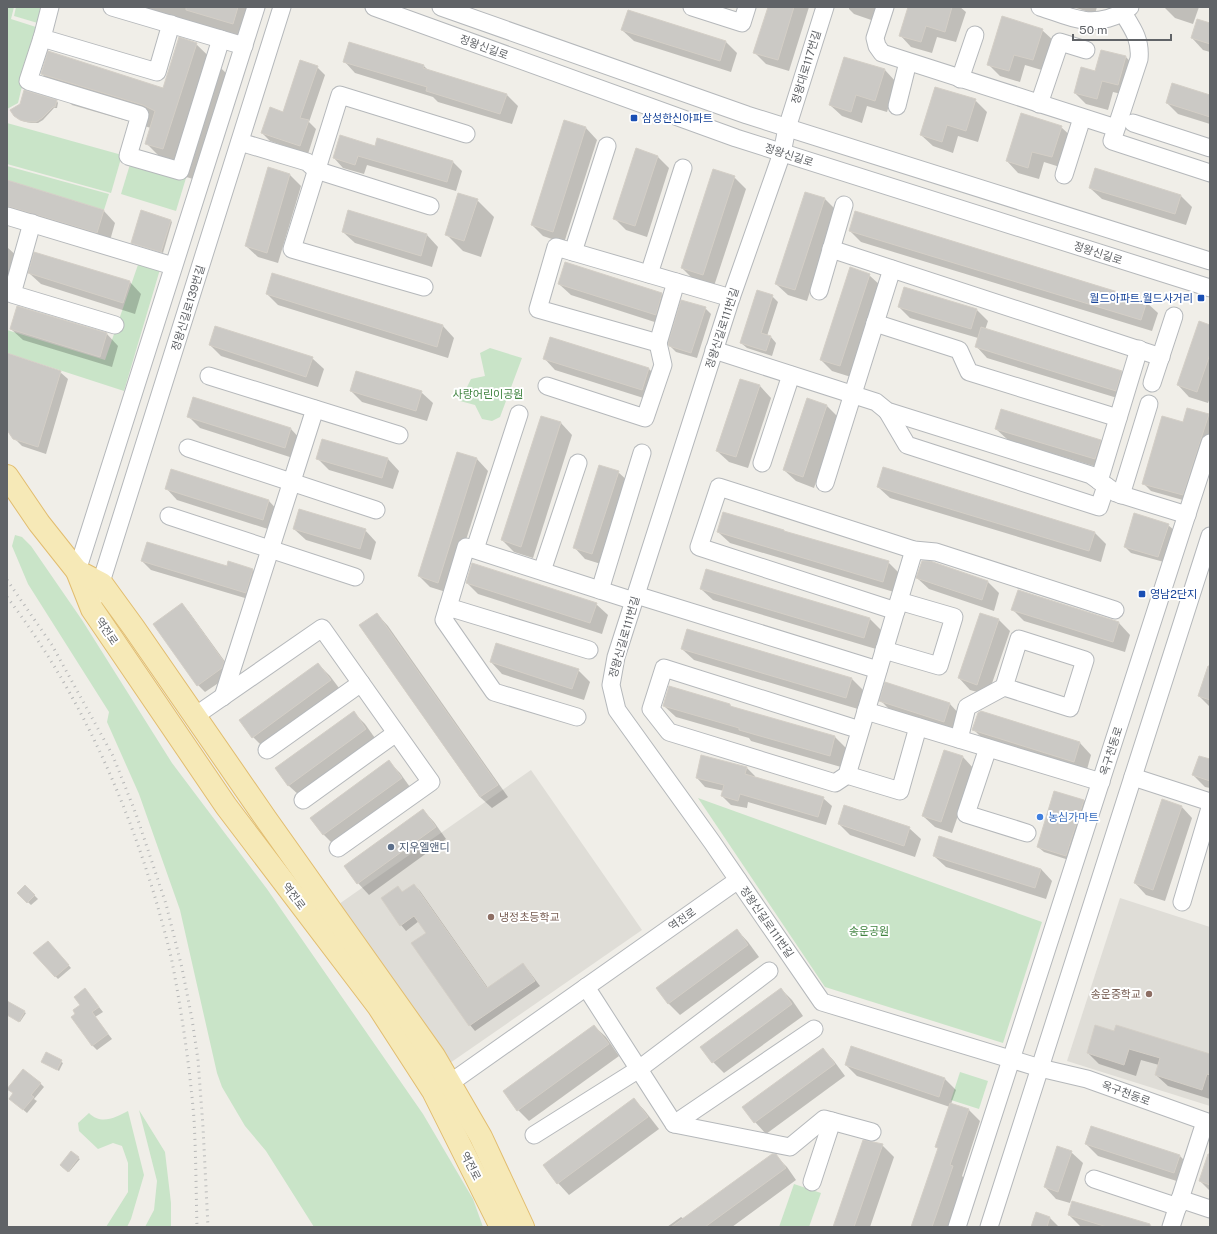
<svg xmlns="http://www.w3.org/2000/svg" width="1217" height="1234" viewBox="0 0 1217 1234" font-family="'Public Sans','Noto Sans KR',sans-serif">
  <rect width="100%" height="100%" fill="#f0eee8"/>
  <!-- education -->
  <g fill="#dfddd7">
    <path d="M531 770 642 930 450 1063 339 904Z"/>
    <path d="M1120 898 1210 927V1106L1067 1061Z"/>
  </g>
  <!-- green -->
  <g fill="#c9e4c8">
    <path d="M7 7H14L11 19 36 27 18 103 7 109Z"/>
    <path d="M16 7H46L41 24 14 16Z"/>
    <path d="M7 123 122 155 111 193 7 164Z"/>
    <path d="M131 161 186 178 176 211 121 194Z"/>
    <path d="M7 166 109 194 104 210 7 180Z"/>
    <path d="M140 259 161 266 124 391 7 353V330L105 360Z"/>
    <path d="M490 348 522 358 500 417 492 421 482 419 475 405 460 401 471 379 485 376 480 353Z"/>
    <path d="M15 535 22 537 31 546 82 620 172 763 267 889 423 1114 473 1199 483 1227H314L266 1151 245 1126 222 1087 217 1073 180 910 139 794 107 722 109 712 28 584 12 546Z"/>
    <path d="M698 798 1042 922 1003 1043 825 987Z"/>
    <path d="M960 1072 988 1081 979 1109 951 1100Z"/>
    <path d="M139 1110 165 1152 171 1203V1227H145L154 1210 157 1181Z"/>
    <path d="M128 1111 144 1175 131 1219 127 1227H106L128 1192V1163L122 1146 113 1143 98 1149 79 1131 78 1123 89 1113C101 1125 115 1118 128 1111Z"/>
    <path d="M794 1184 821 1193 809 1227H779Z"/>
  </g>
  <!-- shadow -->
  <g fill="#0003">
    <path d="M134 7H249L250 40Z"/>
    <path d="M769 7H809L789 71 766 64 754 52Z"/>
    <path d="M849 7H883L877 22 854 14 849 9Z"/>
    <path d="M909 7H960L966 12 956 42 937 37 932 53 911 47 900 35Z"/>
    <path d="M1073 7H1097L1095 14Z"/>
    <path d="M1164 7H1199L1193 24 1175 18Z"/>
    <path d="M1210 24V52L1203 50 1192 38Z"/>
    <path d="M622 30 726 42 737 53 731 72 634 41Z"/>
    <path d="M1042 30 1054 41 1045 71 1025 65 1020 82 1000 76 988 64Z"/>
    <path d="M196 44 227 74 193 179 177 174 146 143 151 128 72 105 42 74 163 89Z"/>
    <path d="M1126 57 1137 69 1130 96 1113 92 1108 110 1086 104 1075 93 1096 72Z"/>
    <path d="M845 58 885 70 896 82 887 112 867 106 862 123 842 116 830 105Z"/>
    <path d="M344 61 423 65 429 71 506 94 518 106 512 124 438 102 433 97 355 73Z"/>
    <path d="M317 67 325 75 309 122 316 129 308 154 270 141 262 133 284 113Z"/>
    <path d="M1210 96V124L1178 114 1167 103Z"/>
    <path d="M975 100 987 112 978 142 958 136 953 153 933 146 921 135Z"/>
    <path d="M57 101 58 103 57 108H54L43 120 38 123H31L22 121 17 117Z"/>
    <path d="M565 122 586 128 597 140 564 243 543 236 532 225Z"/>
    <path d="M1061 127 1073 138 1063 168 1044 162 1039 179 1018 173 1007 161Z"/>
    <path d="M375 147 453 162 462 171 456 191 367 165 364 174 343 168 334 158Z"/>
    <path d="M657 156 669 168 647 237 626 230 615 219Z"/>
    <path d="M289 174 301 186 278 263 258 257 246 246Z"/>
    <path d="M734 177 746 189 714 286 693 279 682 268Z"/>
    <path d="M7 182 104 211 115 223 109 244 7 213Z"/>
    <path d="M1090 188 1180 195 1192 207 1186 225 1102 199Z"/>
    <path d="M825 199 836 210 807 301 788 295 776 284Z"/>
    <path d="M477 200 494 217 481 257 463 251 446 234Z"/>
    <path d="M349 211 427 235 438 247 432 267 355 243 343 232Z"/>
    <path d="M171 221 172 222 163 253 132 243Z"/>
    <path d="M850 231 1146 302 1158 313 1152 331 861 242Z"/>
    <path d="M7 247 20 259 15 276 7 274Z"/>
    <path d="M35 253 130 282 141 294 135 314 41 284 29 273Z"/>
    <path d="M566 263 662 294 673 305 667 326 571 295 559 284Z"/>
    <path d="M273 274 443 326 454 338 448 358 278 305 267 294Z"/>
    <path d="M869 275 881 286 851 377 832 371 821 360Z"/>
    <path d="M772 296 778 302 767 336 771 337 776 343 772 356 747 348 741 343Z"/>
    <path d="M18 307 107 334 118 346 112 367 23 340 11 329Z"/>
    <path d="M899 307 976 309 988 321 985 330 1121 372 1133 384 1127 401 987 358 976 346 978 338 910 318Z"/>
    <path d="M705 308 711 314 697 358 676 352 670 346Z"/>
    <path d="M1210 326V398L1208 403 1189 397 1178 385Z"/>
    <path d="M210 345 312 358 324 369 318 387 221 356Z"/>
    <path d="M7 354 60 372 68 379 46 454 22 446 14 438 7 428Z"/>
    <path d="M544 358 649 369 660 380 653 401 555 370Z"/>
    <path d="M741 380 760 386 771 398 748 468 729 462 717 451Z"/>
    <path d="M351 391 421 392 433 403 427 421 362 402Z"/>
    <path d="M194 398 291 429 302 441 296 459 200 428 188 416Z"/>
    <path d="M827 406 838 417 814 488 796 481 784 470Z"/>
    <path d="M1208 415 1210 417V440L1190 502 1151 491 1144 484 1184 423Z"/>
    <path d="M561 423 572 435 533 558 514 552 502 540Z"/>
    <path d="M996 429 1101 440 1112 452 1107 470 1008 440Z"/>
    <path d="M323 440 388 459 399 471 393 489 329 470 317 458Z"/>
    <path d="M458 453 477 459 488 471 449 593 430 587 419 576Z"/>
    <path d="M172 470 269 501 280 513 274 531 177 500 166 488Z"/>
    <path d="M618 472 630 483 604 565 585 559 574 547Z"/>
    <path d="M878 487 1095 533 1106 544 1101 562 890 498Z"/>
    <path d="M1168 525 1174 530 1164 562 1131 553 1125 547Z"/>
    <path d="M294 529 365 530 376 542 371 560 306 540Z"/>
    <path d="M718 532 888 562 900 574 894 592 730 543Z"/>
    <path d="M142 561 228 567 229 563 253 570 262 579 255 601 151 570Z"/>
    <path d="M930 562 988 582 999 593 994 611 929 589 917 578Z"/>
    <path d="M467 583 596 604 608 615 602 634 478 594Z"/>
    <path d="M701 589 870 619 881 630 876 649 713 600Z"/>
    <path d="M1018 591 1119 623 1130 635 1125 652 1024 621 1012 609Z"/>
    <path d="M182 604 189 612 231 670 229 676 205 692 198 685Z"/>
    <path d="M377 614 388 626 508 797 492 808 480 797 360 626Z"/>
    <path d="M981 614 999 620 1010 631 988 695 970 690 959 678Z"/>
    <path d="M688 630 852 679 863 690 858 709 694 660 682 649Z"/>
    <path d="M491 662 578 670 590 682 584 700 502 674Z"/>
    <path d="M318 664 330 676 342 692 264 748 253 737Z"/>
    <path d="M1210 679V707L1199 696Z"/>
    <path d="M886 683 950 704 961 716 955 733 892 712 881 701Z"/>
    <path d="M730 705 732 707 835 737 846 748 841 767 751 741 749 738 676 717 664 706Z"/>
    <path d="M353 712 365 724 377 741 300 796 288 785Z"/>
    <path d="M981 712 1080 743 1091 755 1086 773 985 741 973 729Z"/>
    <path d="M945 751 963 757 974 769 952 833 935 827 923 816Z"/>
    <path d="M1210 760V788L1205 787 1193 775Z"/>
    <path d="M389 762 400 773 412 790 335 846 324 835 311 818Z"/>
    <path d="M746 767 755 776 754 778 823 798 832 806 826 825 748 802 747 808 731 805 722 796 724 791 705 787 697 778Z"/>
    <path d="M1055 792 1084 800 1089 806 1072 861 1044 852 1038 847Z"/>
    <path d="M1181 806 1192 818 1165 901 1146 895 1135 883Z"/>
    <path d="M423 810 434 822 446 839 369 895 358 883Z"/>
    <path d="M839 824 909 828 921 839 915 857 850 835Z"/>
    <path d="M934 856 1041 869 1052 881 1046 899 946 867Z"/>
    <path d="M414 885 420 891 488 988 523 964 528 970 540 986 475 1031 470 1025 413 943 427 933 419 921 406 931 401 925 398 887 403 893Z"/>
    <path d="M25 886 38 899 31 905 18 893Z"/>
    <path d="M737 930 748 942 759 957 680 1015 669 1004 658 988Z"/>
    <path d="M51 945 71 968 58 979 34 953Z"/>
    <path d="M85 989 103 1012 95 1017 112 1039 97 1050 92 1045 77 1014 82 1005Z"/>
    <path d="M781 989 792 1000 803 1016 724 1073 713 1062Z"/>
    <path d="M7 1002 26 1013 20 1022 7 1014Z"/>
    <path d="M594 1026 606 1037 619 1056 529 1121 518 1110Z"/>
    <path d="M1115 1032 1210 1055V1099L1168 1086 1156 1075 1159 1065 1141 1060 1136 1076 1099 1064 1088 1053Z"/>
    <path d="M852 1047 945 1079 956 1090 951 1104 969 1110 980 1121 962 1176 964 1178 948 1227H912L939 1149 936 1146 950 1107 857 1076 846 1065Z"/>
    <path d="M823 1049 834 1061 845 1076 766 1134 755 1122 744 1107Z"/>
    <path d="M46 1053 63 1063 59 1071 44 1063Z"/>
    <path d="M40 1083 44 1087 34 1099 37 1101 27 1113 14 1102Z"/>
    <path d="M634 1099 645 1111 659 1129 569 1195 558 1183Z"/>
    <path d="M1086 1144 1180 1156 1191 1167 1186 1184 1098 1156Z"/>
    <path d="M882 1145 894 1157 870 1227H834Z"/>
    <path d="M1071 1152 1083 1163 1070 1203 1056 1199 1045 1187Z"/>
    <path d="M775 1155 787 1167 796 1180 732 1227H667L681 1217 684 1219Z"/>
    <path d="M78 1158 80 1159 69 1172 62 1167Z"/>
    <path d="M1210 1166V1191L1200 1181Z"/>
    <path d="M1073 1202 1155 1227 1080 1226 1069 1215Z"/>
    <path d="M1037 1214 1050 1218 1059 1227H1032Z"/>
  </g>
  <!-- building -->
  <g fill="#cbc9c5" stroke="#d4cfc7">
    <path d="M186 7H238L233 24 186 10Z"/>
    <path d="M768 7H794L778 60 753 53Z"/>
    <path d="M908 7H952L945 32 926 26 921 42 899 36Z"/>
    <path d="M628 10 726 41 720 61 621 30Z"/>
    <path d="M1002 16 1043 29 1033 60 1014 55 1009 71 987 65Z"/>
    <path d="M1197 19 1210 23V44L1191 38Z"/>
    <path d="M179 37 197 43 163 149 145 144 155 111 143 105 41 74 48 51 163 88Z"/>
    <path d="M349 42 424 65 423 68 507 94 500 114 426 91 427 87 343 62Z"/>
    <path d="M1101 50 1126 56 1118 85 1102 81 1097 99 1074 93 1081 67 1095 71Z"/>
    <path d="M844 57 885 69 875 101 856 95 851 112 829 105Z"/>
    <path d="M300 60 318 66 300 118 309 120 300 146 261 133 270 107 283 112Z"/>
    <path d="M1172 83 1210 95V117L1166 103Z"/>
    <path d="M935 87 976 99 966 131 947 125 942 142 920 135Z"/>
    <path d="M24 90 57 100 55 107H53L42 118 36 122H28L20 120 14 116 10 110 20 104Z"/>
    <path d="M1021 113 1062 126 1052 157 1032 152 1028 168 1006 161Z"/>
    <path d="M564 120 586 127 553 232 531 225Z"/>
    <path d="M340 135 375 146 377 138 453 161 447 182 358 156 355 165 333 158Z"/>
    <path d="M636 148 658 156 635 226 613 219Z"/>
    <path d="M268 167 290 174 267 253 245 246Z"/>
    <path d="M1095 168 1181 195 1175 214 1089 188Z"/>
    <path d="M713 169 735 176 703 275 681 268Z"/>
    <path d="M7 180 104 210 97 233 7 206Z"/>
    <path d="M805 192 825 198 795 290 775 284Z"/>
    <path d="M458 193 478 199 464 241 445 235Z"/>
    <path d="M141 210 171 220 161 252 131 243Z"/>
    <path d="M348 210 427 234 421 256 342 232Z"/>
    <path d="M855 211 1147 301 1141 320 849 231Z"/>
    <path d="M34 252 130 281 123 303 28 273Z"/>
    <path d="M565 262 662 293 656 315 558 284Z"/>
    <path d="M850 267 870 274 840 366 820 360Z"/>
    <path d="M272 273 443 325 437 347 266 294Z"/>
    <path d="M904 287 977 309 971 329 898 307Z"/>
    <path d="M757 290 773 295 761 333 771 336 766 351 740 343Z"/>
    <path d="M681 300 706 307 691 353 669 346 668 343Z"/>
    <path d="M17 306 107 333 100 357 10 329Z"/>
    <path d="M1199 321 1210 325V354L1197 392 1177 385Z"/>
    <path d="M215 326 313 357 306 377 209 345Z"/>
    <path d="M981 327 1122 371 1116 391 975 347Z"/>
    <path d="M550 337 649 368 642 390 543 359Z"/>
    <path d="M7 353 61 371 38 447 13 439 7 430Z"/>
    <path d="M356 371 422 391 416 411 350 391Z"/>
    <path d="M740 379 760 385 736 457 716 451Z"/>
    <path d="M193 397 291 428 285 448 187 417Z"/>
    <path d="M807 398 827 405 803 477 783 470Z"/>
    <path d="M1187 408 1209 414 1183 495 1142 484 1162 416 1183 422Z"/>
    <path d="M1001 409 1101 440 1095 459 995 429Z"/>
    <path d="M541 416 561 422 521 547 501 540Z"/>
    <path d="M322 439 388 458 382 478 316 459Z"/>
    <path d="M457 452 477 458 438 583 418 576Z"/>
    <path d="M599 465 619 471 592 554 573 548Z"/>
    <path d="M883 467 1095 532 1089 551 877 487Z"/>
    <path d="M171 469 269 500 263 520 165 489Z"/>
    <path d="M299 509 366 529 360 549 293 529Z"/>
    <path d="M723 512 784 530V531L889 561 883 582 717 532Z"/>
    <path d="M1134 513 1169 524 1158 557 1124 547Z"/>
    <path d="M147 542 227 566 228 561 253 569 246 593 141 561Z"/>
    <path d="M922 561H930L988 581 982 600 916 578Z"/>
    <path d="M472 563 597 603 590 623 466 583Z"/>
    <path d="M706 569 870 618 864 638 700 589Z"/>
    <path d="M1018 590 1119 622 1113 642 1011 610Z"/>
    <path d="M182 603 224 662 222 668 197 686 153 624Z"/>
    <path d="M377 613 498 785 480 797 359 625Z"/>
    <path d="M980 613 999 619 977 685 958 678Z"/>
    <path d="M687 629 852 678 846 698 681 649Z"/>
    <path d="M496 643 579 669 572 689 490 662Z"/>
    <path d="M318 663 331 680 252 738 239 720Z"/>
    <path d="M1208 666H1210V700L1198 696Z"/>
    <path d="M885 682 950 703 944 722 879 701Z"/>
    <path d="M669 686 730 704V706L835 736 830 756 739 730V728L663 706Z"/>
    <path d="M354 711 366 729 288 786 275 768Z"/>
    <path d="M981 711 1080 742 1074 762 972 730 978 713Z"/>
    <path d="M944 750 963 756 941 822 922 816Z"/>
    <path d="M701 755 747 767 745 774 824 797 818 817 740 794 738 801 721 796 724 785 696 778Z"/>
    <path d="M1199 756 1210 759V781L1192 775Z"/>
    <path d="M389 760 402 778 323 835 310 818Z"/>
    <path d="M1054 791 1084 800 1066 856 1037 847Z"/>
    <path d="M1162 799 1182 806 1153 890 1134 883Z"/>
    <path d="M844 805 910 827 904 846 838 824Z"/>
    <path d="M423 809 436 827 357 884 344 866Z"/>
    <path d="M939 836 1041 869 1035 888 933 856Z"/>
    <path d="M414 884 487 988 523 963 535 981 469 1026 411 943 426 933 414 916 400 926 381 898 398 886 402 892Z"/>
    <path d="M25 885 35 895 27 903 17 893Z"/>
    <path d="M737 929 748 945 668 1004 656 988Z"/>
    <path d="M48 941 69 965 55 977 33 953Z"/>
    <path d="M85 988 99 1007 92 1012 108 1034 92 1046 71 1017 75 1014 73 1010 80 1005 74 997Z"/>
    <path d="M781 988 792 1004 712 1063 700 1047Z"/>
    <path d="M7 1001 25 1011 19 1022 7 1015Z"/>
    <path d="M594 1025 609 1044 517 1111 503 1091Z"/>
    <path d="M1095 1025 1114 1031 1116 1025 1210 1054V1075L1207 1074 1202 1090 1155 1075 1160 1058 1129 1049 1124 1065 1087 1053Z"/>
    <path d="M851 1046 945 1078 939 1097 845 1065Z"/>
    <path d="M823 1048 835 1064 754 1123 742 1107Z"/>
    <path d="M46 1052 62 1060 57 1070 41 1062Z"/>
    <path d="M23 1069 41 1083 31 1095 34 1097 23 1110 9 1099 13 1093 7 1089Z"/>
    <path d="M634 1098 648 1117 557 1184 543 1165Z"/>
    <path d="M950 1103 969 1109 950 1165 953 1166 932 1227H911L938 1148 935 1147Z"/>
    <path d="M1091 1126 1180 1155 1174 1173 1085 1144Z"/>
    <path d="M863 1140 883 1144 854 1227H833Z"/>
    <path d="M1057 1146 1072 1151 1058 1192 1044 1187Z"/>
    <path d="M71 1151 79 1157 68 1172 60 1165Z"/>
    <path d="M772 1154H776L786 1168 705 1227H671Z"/>
    <path d="M1208 1154H1210V1185L1199 1181Z"/>
    <path d="M1072 1201 1150 1224V1227H1107L1068 1215Z"/>
    <path d="M1036 1212 1050 1217 1047 1227H1031Z"/>
  </g>
  <g fill="none" stroke-linecap="round" stroke-linejoin="round">
    <defs>
      <g id="minor">
        <path d="M50 7 42 38 157 72 171 24"/>
        <path d="M112 7 244 46"/>
        <path d="M374 7 736 138 1210 288"/>
        <path d="M441 7 747 115 1210 261"/>
        <path d="M692 7 742 23 747 7"/>
        <path d="M825 7 787 128 782 153 731 298 616 657 611 685 617 710 712 842 822 1002 1040 1068 1087 1079 1210 1123"/>
        <path d="M885 7 875 38 877 46 882 53 1116 128"/>
        <path d="M1040 7C1054 11 1068 18 1083 20 1098 23 1119 17 1130 7"/>
        <path d="M1123 13C1133 29 1141 40 1139 59L1112 141 1210 173"/>
        <path d="M42 38 28 81 140 115 128 156 180 171 221 39"/>
        <path d="M960 79 975 35"/>
        <path d="M1039 104 1060 42 1086 50"/>
        <path d="M897 106 908 62"/>
        <path d="M1133 123 1210 148"/>
        <path d="M240 142 307 162 316 170 430 206"/>
        <path d="M1064 175 1082 118"/>
        <path d="M7 216 173 266"/>
        <path d="M32 223 12 294 115 325"/>
        <path d="M831 249 1161 357"/>
        <path d="M573 252 607 146"/>
        <path d="M649 274 683 168"/>
        <path d="M424 287 292 249 340 95 466 134"/>
        <path d="M819 291 844 205"/>
        <path d="M875 323 959 350 969 372 1118 418"/>
        <path d="M658 343 676 282"/>
        <path d="M714 350 876 402 887 411 1091 475 1116 493 1187 515"/>
        <path d="M209 376 399 435"/>
        <path d="M1152 383 1174 316"/>
        <path d="M547 386 645 418 663 365 658 343 538 309 556 247 731 298"/>
        <path d="M887 411 907 445 1099 507 1106 486"/>
        <path d="M188 448 376 510"/>
        <path d="M762 463 791 375"/>
        <path d="M1099 481 1139 349"/>
        <path d="M825 483 892 269"/>
        <path d="M1121 495 1149 404"/>
        <path d="M169 516 355 577"/>
        <path d="M475 549 519 414"/>
        <path d="M77 571 256 7"/>
        <path d="M542 571 578 463"/>
        <path d="M600 590 642 453"/>
        <path d="M97 595 282 7"/>
        <path d="M636 595 878 670"/>
        <path d="M448 607 589 650"/>
        <path d="M896 611 699 547 719 487 914 550 936 552 1115 610"/>
        <path d="M884 650 939 666 954 617 899 601"/>
        <path d="M223 697 315 409"/>
        <path d="M866 711 1101 782"/>
        <path d="M195 716 322 628 431 782 338 848"/>
        <path d="M577 717 494 692 444 620 466 547 634 601"/>
        <path d="M860 730 664 668 651 709 669 732 835 783 847 775 914 550"/>
        <path d="M959 739 967 707 1004 687 1070 708 1085 660 1019 639 1004 687"/>
        <path d="M988 748 966 814 1027 833"/>
        <path d="M267 750 361 683"/>
        <path d="M847 775 900 791 918 727"/>
        <path d="M1133 777 1210 802"/>
        <path d="M303 800 396 733"/>
        <path d="M1182 902 1210 808"/>
        <path d="M586 987 674 1124 790 1147 824 1119 872 1132"/>
        <path d="M450 1083 738 880"/>
        <path d="M674 1124 814 1029"/>
        <path d="M534 1135 639 1069 769 971"/>
        <path d="M1094 1179 1178 1207"/>
        <path d="M812 1182 832 1121"/>
        <path d="M1180 1199 1210 1209"/>
        <path d="M957 1227 1210 443"/>
        <path d="M989 1227 1210 536"/>
        <path d="M1171 1227 1205 1122"/>
      </g>
      <g id="major">
        <path d="M7 476 39 523 77 571 92 609 226 806 378 1006 433 1091 501 1227"/>
        <path d="M77 571 102 584 134 628 266 819 434 1056 481 1137 523 1227"/>
      </g>
    </defs>
    <!-- minor casing -->
    <use href="#minor" stroke="#b5b8bb" stroke-width="19"/>
    <!-- major casing -->
    <use href="#major" stroke="#e2bd6f" stroke-width="24"/>
    <!-- minor -->
    <use href="#minor" stroke="#fff" stroke-width="17"/>
    <!-- major -->
    <use href="#major" stroke="#f6e9b7" stroke-width="22"/>
    <!-- rail -->
    <g stroke="#b6b7b7" stroke-width="3" stroke-dasharray="1 5" stroke-linecap="butt">
      <path d="M7 580 52 645 113 756 136 814 166 904 182 968 192 1019 198 1060 203 1127 208 1227"/>
      <path d="M7 597C76 687 125 795 157 904 163 926 170 949 174 972 183 1021 190 1070 194 1119 196 1155 196 1191 197 1227"/>
    </g>
  </g>
  <!-- markers -->
  <g fill="#1a4fb4" stroke="#fff" stroke-width="1.5">
    <rect x="630" y="114" width="8" height="8" rx="2"/>
    <rect x="1197" y="294" width="8" height="8" rx="2"/>
    <rect x="1138" y="590" width="8" height="8" rx="2"/>
  </g>
  <circle fill="#3f7fe0" stroke="#fff" stroke-width="1.5" cx="1040" cy="817" r="4"/>
  <circle fill="#5c6f8a" stroke="#fff" stroke-width="1.5" cx="391" cy="847" r="4"/>
  <g fill="#8d6e63" stroke="#fff" stroke-width="1.5">
    <circle cx="491" cy="917" r="4"/>
    <circle cx="1149" cy="994" r="4"/>
  </g>
  <g text-anchor="middle" dominant-baseline="central" stroke-width="4" stroke-linejoin="round" paint-order="stroke">
    <!-- street labels -->
    <g font-size="11" fill="#606367" stroke="#fff">
      <text transform="translate(484 47) rotate(20)">정왕신길로</text>
      <text transform="translate(806 67) rotate(-73)">정왕대로117번길</text>
      <text transform="translate(789 155) rotate(18)">정왕신길로</text>
      <text transform="translate(1098 253) rotate(18)">정왕신길로</text>
      <text transform="translate(188 308) rotate(-73)">정왕신길로139번길</text>
      <text transform="translate(722 328) rotate(-72)">정왕신길로111번길</text>
      <text transform="translate(107 631) rotate(56)">역전로</text>
      <text transform="translate(624 637) rotate(-74)">정왕신길로111번길</text>
      <text transform="translate(1111 751) rotate(-72)">옥구천동로</text>
      <text transform="translate(294 896) rotate(53)">역전로</text>
      <text transform="translate(682 919) rotate(-35)">역전로</text>
      <text transform="translate(767 922) rotate(55)">정왕신길로111번길</text>
      <text transform="translate(1126 1093) rotate(20)">옥구천동로</text>
      <text transform="translate(471 1166) rotate(63)">역전로</text>
    </g>
    <!-- transit labels -->
    <g font-size="11" fill="#164399" stroke="#fff" text-anchor="start">
      <text x="642" y="118">삼성한신아파트</text>
      <text x="1193" y="298" text-anchor="end">월드아파트.월드사거리</text>
      <text x="1150" y="594">영남2단지</text>
    </g>
    <!-- park labels -->
    <g font-size="11" fill="#418441" stroke="#fff">
      <text x="488" y="394">사랑어린이공원</text>
      <text x="869" y="931">송운공원</text>
    </g>
    <!-- shop labels -->
    <g font-size="11" fill="#366cbe" stroke="#fff" text-anchor="start">
      <text x="1048" y="817">농심가마트</text>
    </g>
    <!-- service labels -->
    <g font-size="11" fill="#4e5e75" stroke="#fff" text-anchor="start">
      <text x="399" y="847">지우엘앤디</text>
    </g>
    <!-- education labels -->
    <g font-size="11" fill="#785e54" stroke="#fff" text-anchor="start">
      <text x="499" y="917">냉정초등학교</text>
      <text x="1141" y="994" text-anchor="end">송운중학교</text>
    </g>
  </g>
  <!-- border -->
  <rect width="1217" height="1234" fill="none" stroke="#606367" stroke-width="16"/>
  <!-- scale -->
  <path d="M1073 34v6h98v-6" fill="none" stroke="#606367" stroke-width="2"/>
  <text x="1079" y="34" font-size="12" fill="#606367" stroke="#ffffff" stroke-width="3" paint-order="stroke">50 m</text>
</svg>
